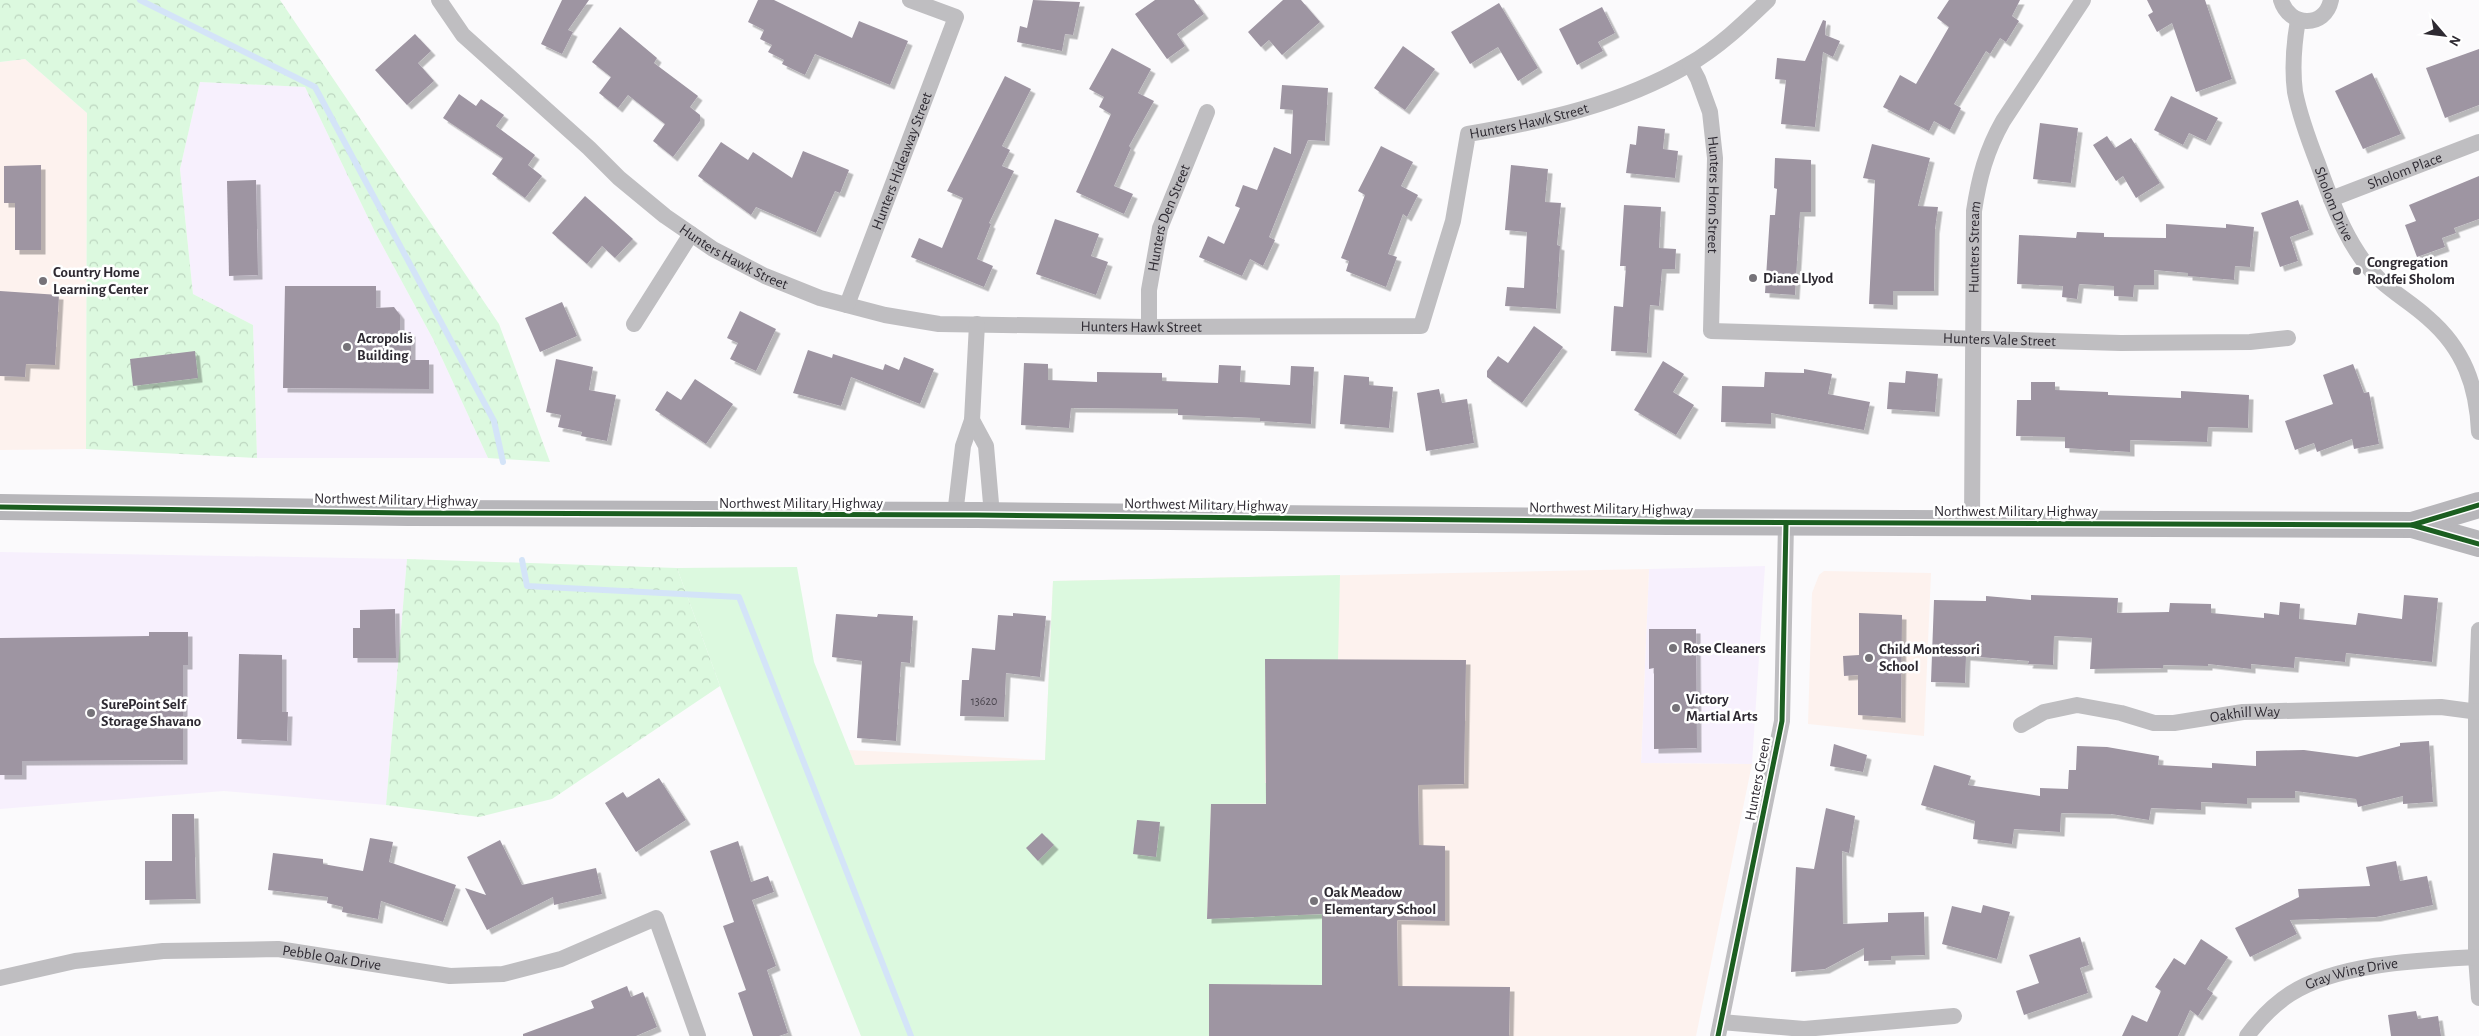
<svg xmlns="http://www.w3.org/2000/svg" width="2479" height="1036" viewBox="0 0 2479 1036" font-family="'Alegreya Sans',sans-serif">
  <defs>
    <pattern id="forest-crowns" width="20" height="18" patternUnits="userSpaceOnUse" patternTransform="scale(1.25)"><rect width="20" height="18" fill="#dcf9df"/><path d="M2 6a3 3 0 1 1 6 0M12 15a3 3 0 1 1 6 0" fill="none" stroke="#bdd6c0"/></pattern>
    <filter id="shadow"><feDropShadow dx="4.5" dy="4.5" stdDeviation="0" flood-color="#0004"/></filter>
  </defs>
  <rect width="100%" height="100%" fill="#fbfafc"/>
  <!-- built -->
  <g fill="#f7f0fd">
    <path d="M200 82 305 87 375 232 433 339 488 458H257L253 325 193 294 180 169Z"/>
    <path d="M0 552 407 559 386 805 224 791 0 809Z"/>
    <path d="M1765 566 1752 764 1641 763 1649 569Z"/>
  </g>
  <!-- education -->
  <g fill="#fdf2ee">
    <path d="M25 59 87 113 86 449 0 450V62Z"/>
    <path d="M1649 569 1641 763 1752 764 1696 1036H953L849 750 1045 760 1053 581Z"/>
    <path d="M1824 571 1931 573 1924 736 1808 724 1812 593 1819 575Z"/>
  </g>
  <!-- green -->
  <path fill="#dcf9df" d="M797 567 814 662 855 765 1045 760 1053 581 1340 575 1338 660H1265V783L1316 782V803L1211 804 1207 918 1322 914V985L1209 984V1036H861L720 686 677 568Z"/>
  <!-- forest -->
  <g fill="url(#forest-crowns)">
    <path d="M0 0H280L499 324 550 462 488 458 433 339 375 232 305 87 200 82 180 169 193 294 253 325 257 458 86 449 87 113 25 59 0 62Z"/>
    <path d="M407 559 677 568 720 686 552 799 479 817 386 805Z"/>
  </g>
  <g fill="none" stroke-linecap="round" stroke-linejoin="round">
    <!-- stream -->
    <g stroke="#d4e4f8" stroke-width="6">
      <path d="M140 0 315 87 494 421 503 462"/>
      <path d="M522 560 527 586 739 597 911 1036"/>
    </g>
  </g>
  <!-- building -->
  <g fill="#9e95a2" filter="url(#shadow)">
    <path d="M562 0H589L568 30 573 32 562 54 541 44Z"/>
    <path d="M758 0H774L852 38 859 21 908 41 890 85 815 54 805 75 782 64 784 60 768 52 772 45 760 39 764 30 748 22Z"/>
    <path d="M1033 0 1080 2 1073 35 1065 34 1062 51 1017 42 1020 26 1027 28Z"/>
    <path d="M1155 0H1194L1204 14 1177 34 1185 46 1167 59 1135 14Z"/>
    <path d="M1283 0H1301L1320 22 1282 55 1269 40 1261 47 1248 32Z"/>
    <path d="M1949 0H2020L2012 16 2019 21 2006 42 2000 38 1990 54 1986 51 1954 104 1961 108 1950 130 1934 121 1929 131 1883 107 1900 75 1916 84 1949 27 1937 18Z"/>
    <path d="M2147 0H2205L2232 79 2196 92 2172 23 2157 32 2148 15 2153 12Z"/>
    <path d="M1499 3 1538 68 1518 81 1498 47 1470 64 1451 32Z"/>
    <path d="M1602 7 1615 33 1598 42 1603 51 1577 65 1559 29Z"/>
    <path d="M1823 20 1826 21 1825 35 1840 41 1833 57 1823 52 1815 127 1781 124 1786 80 1775 79 1777 58 1805 61Z"/>
    <path d="M620 27 657 58 654 63 698 96 690 107 700 115V121L673 157 653 141 665 124 628 95 618 108 599 93 611 77 592 62Z"/>
    <path d="M415 34 431 51 418 63 434 81 407 105 375 70Z"/>
    <path d="M1403 46 1435 69 1405 110 1374 88Z"/>
    <path d="M1112 48 1151 69 1138 93 1154 101 1129 146 1131 148 1114 186 1133 194 1124 214 1076 192 1111 114 1099 107 1104 97 1089 89Z"/>
    <path d="M2479 49V105L2445 118 2426 68Z"/>
    <path d="M2372 73 2401 134 2363 149 2335 91Z"/>
    <path d="M1005 76 1031 89 1002 146 1010 150 1002 166 1014 171 989 223 991 224 977 259 993 266 984 287 911 257 919 238 942 248 963 198 947 191Z"/>
    <path d="M1282 85 1328 88 1325 141 1308 140 1269 237 1275 240 1263 266 1250 259 1242 276 1199 257 1208 236 1224 244 1240 208 1235 206 1243 185 1257 190 1274 147 1291 154 1293 110 1280 109Z"/>
    <path d="M459 94 476 106 481 99 504 115 496 126 535 155 528 165 542 176 525 198 492 174 503 158 443 118Z"/>
    <path d="M2171 96 2218 118 2206 141 2189 133 2183 145 2154 130Z"/>
    <path d="M2040 123 2078 128 2071 183 2033 179Z"/>
    <path d="M1638 126 1665 129 1663 149 1678 151 1675 178 1626 173 1630 144 1636 145Z"/>
    <path d="M2107 136 2115 148 2131 138 2160 183 2136 198 2123 176 2116 181 2093 145Z"/>
    <path d="M721 142 748 160 753 152 792 178 803 151 849 170 840 193 835 191 816 233 756 207 751 215 698 176Z"/>
    <path d="M1872 144 1930 158 1918 206 1938 207 1935 229 1934 291H1893V305L1869 304 1875 180 1863 178Z"/>
    <path d="M1381 146 1413 162 1401 186 1418 195 1407 217 1403 214 1388 254 1397 257 1386 287 1346 271 1349 261 1341 258 1365 195 1358 191Z"/>
    <path d="M1775 158 1811 160V212H1800L1795 295 1765 293 1770 215H1775L1777 189 1774 188Z"/>
    <path d="M41 165V250H15V203H4V166Z"/>
    <path d="M1511 165 1548 169 1545 202 1561 203 1557 245 1560 246 1556 309 1505 306 1507 287 1524 288 1527 232 1505 230Z"/>
    <path d="M2479 176V219L2454 228 2456 233 2442 238 2445 247 2417 257 2405 225 2416 221 2409 205Z"/>
    <path d="M256 180 258 275 229 276 227 181Z"/>
    <path d="M585 196 633 239 615 258 602 246 587 264 552 233Z"/>
    <path d="M2298 200 2309 230 2290 237 2298 261 2280 267 2261 213Z"/>
    <path d="M1624 205 1661 207 1659 248 1676 249 1675 269H1662L1659 306 1650 305 1647 353 1611 351 1614 306 1623 307 1626 266H1620Z"/>
    <path d="M1055 219 1099 234 1091 256 1108 262 1096 295 1036 274Z"/>
    <path d="M2166 224 2226 228V224L2254 227 2250 267 2235 266 2234 280 2188 276V273L2154 270V285H2134L2133 297 2114 296V286L2079 284 2077 299 2062 297 2063 286 2017 284 2019 235 2076 238 2077 232 2104 233V237L2166 238Z"/>
    <path d="M285 286H376V308L394 307 400 315V332H411V360H429V389L283 388Z"/>
    <path d="M0 291 59 295 55 365 26 364 25 377 0 376Z"/>
    <path d="M562 302 577 336 540 352 525 318Z"/>
    <path d="M740 311 776 329 756 371 730 359 738 343 727 338Z"/>
    <path d="M1534 326 1563 347 1522 403 1487 377V371L1498 356 1508 363Z"/>
    <path d="M808 350 832 358 833 354 883 370 885 364 899 370 904 357 934 369 920 404 851 377 841 406 793 393Z"/>
    <path d="M195 351 198 378 133 386 130 359Z"/>
    <path d="M556 359 593 367 589 390 616 395 607 441 581 436 582 432 558 427 561 415 546 412Z"/>
    <path d="M1663 361 1684 374 1673 392 1694 405 1676 435 1634 410Z"/>
    <path d="M1024 363 1048 364V380L1097 382V372L1162 373V381L1218 383 1219 365 1241 366 1240 382 1290 385 1291 366 1314 367 1311 424 1260 421V418L1178 415V409L1071 408 1069 428 1021 425Z"/>
    <path d="M2353 364 2364 393 2369 392 2379 444 2354 449 2352 439 2317 452 2314 443 2295 450 2285 421 2333 404 2323 375Z"/>
    <path d="M1804 369 1832 374 1828 394 1870 402 1864 430 1771 413V424L1721 422 1722 386 1764 387 1765 372 1804 373Z"/>
    <path d="M1906 371 1938 374 1935 412 1887 409 1889 382 1905 383Z"/>
    <path d="M1344 375 1369 377V385L1393 387 1389 428 1340 424Z"/>
    <path d="M695 379 733 404 706 444 655 410 667 391 681 400Z"/>
    <path d="M2031 382H2055V390L2108 392V395L2181 398V391L2249 395 2248 428 2208 427 2207 442 2130 440V452L2065 448V437L2016 436 2017 400H2031Z"/>
    <path d="M1439 389 1442 403 1467 399 1474 443 1426 451 1417 393Z"/>
    <path d="M2031 595 2118 598 2117 613 2169 612 2170 603 2211 604V613L2264 618V613L2279 615 2280 602 2300 604 2299 619 2356 625 2358 613 2402 619 2404 595 2438 598 2432 662 2346 653 2345 662 2295 657 2294 668 2251 664V669L2208 664V666L2163 665V668L2090 669 2092 638 2054 636 2053 665 2028 664 2029 661 1966 656 1965 683 1931 682 1934 600 1986 601V596L2031 600Z"/>
    <path d="M395 609 396 658H353V628H360V610Z"/>
    <path d="M1013 613 1046 616 1040 677 1006 673 1004 717 960 716 962 680H969L972 648 995 650 998 615 1013 616Z"/>
    <path d="M1859 613 1902 615 1901 718 1858 715V675L1844 676 1843 656 1859 655Z"/>
    <path d="M836 614 877 617 878 614 913 616 910 663 901 662 896 741 857 738 862 661 832 657Z"/>
    <path d="M1649 629H1696L1697 748 1654 749V668L1649 669Z"/>
    <path d="M149 632H188V665H183V760L22 761V775H0V638L149 636Z"/>
    <path d="M239 654 282 655V712H288L287 741 237 739Z"/>
    <path d="M1265 659 1466 660 1464 784 1418 785 1419 845 1445 846V921L1397 920 1398 986 1510 987 1509 1036H1209V984L1322 985V914L1207 919 1211 804H1266Z"/>
    <path d="M2429 741 2433 802 2403 804V796L2358 807 2356 799 2295 791V798H2247V804L2201 802V810L2151 808 2149 820 2111 814 2061 813 2060 832 2014 829 2012 844 1973 839 1975 821 1921 805 1934 765 1971 776 1968 785 2040 796V788L2068 789 2069 770H2076L2077 746 2107 747 2159 756 2158 765 2212 768V763L2256 766V751L2304 750 2357 757 2400 746V743Z"/>
    <path d="M1834 744 1867 755 1863 772 1830 766Z"/>
    <path d="M659 778 686 820 636 852 605 803 623 792 627 798Z"/>
    <path d="M1826 808 1855 816 1849 853 1842 851 1843 924 1888 922V913L1924 912 1925 955 1891 956V960L1864 961V948L1825 969 1791 972 1796 867 1814 869Z"/>
    <path d="M172 814H194L196 899 145 900V861H172Z"/>
    <path d="M1137 820 1160 822 1156 857 1133 854Z"/>
    <path d="M1042 833 1054 845 1038 861 1026 848Z"/>
    <path d="M370 838 393 842 389 862 456 885 443 922 381 901 378 919 342 912 343 907 327 903 328 897 268 890 273 853 323 859V864L363 871Z"/>
    <path d="M500 840 522 885 596 868 602 894 554 905 553 897 487 930 465 888 486 895 467 857Z"/>
    <path d="M738 841 751 882 768 876 774 892 752 900 776 966 767 970 788 1033 779 1036H753L738 993 746 990 723 926 734 922 710 851Z"/>
    <path d="M2396 861 2400 881 2427 876 2433 905 2376 917 2290 920 2297 934 2250 957 2235 928 2299 897 2298 889 2370 886 2366 867Z"/>
    <path d="M1983 905 2010 912 1997 959 1942 944 1952 906 1981 913Z"/>
    <path d="M2080 937 2089 965 2080 968 2088 993 2024 1015 2016 991 2039 983 2029 955Z"/>
    <path d="M2201 939 2228 957 2207 989 2213 993 2198 1016 2190 1010 2178 1036H2122L2132 1015 2147 1022 2161 991 2155 987 2174 958 2185 965Z"/>
    <path d="M627 986 631 997 643 992 657 1027 636 1036H523V1034L594 1008 591 1001Z"/>
    <path d="M2416 1011 2418 1019 2438 1016 2441 1036H2391L2388 1015Z"/>
  </g>
  <g fill="none" stroke-linecap="round" stroke-linejoin="round">
    <!-- street -->
    <g stroke="#bfbec1" stroke-width="16">
      <path id="s1" d="M439 0 463 35 589 148 619 178 665 216 713 249 765 276 820 298 885 315 939 324 1149 327 1421 326 1453 221 1468 134C1545 121 1621 104 1688 65 1718 48 1744 23 1768 0"/>
      <path d="M2281 0C2289 27 2325 29 2331 0"/>
      <path id="s2" d="M2298 20C2294 43 2292 69 2295 92 2300 117 2309 141 2318 164 2333 205 2348 249 2380 280 2395 294 2413 304 2428 318 2464 349 2477 386 2479 432"/>
      <path id="s3" d="M1690 64 1698 79 1710 112 1715 158 1711 331 2121 343 2250 342 2288 338"/>
      <path id="s4" d="M2331 199 2479 142"/>
      <path id="s5" d="M847 305 956 17 910 0"/>
      <path d="M634 324 691 234"/>
      <path id="s6" d="M1149 327V290L1160 228 1207 112"/>
      <path d="M972 420 986 446 992 515"/>
      <path d="M955 515 963 446 972 420 977 324"/>
      <path id="s7" d="M1972 523 1974 211C1979 178 1986 151 2003 121L2083 0"/>
      <path d="M2479 630 2476 711V957L2479 998"/>
      <path id="s8" d="M2021 725 2044 712 2077 705 2121 713 2154 723H2174L2243 712 2441 707 2479 712"/>
      <path id="s9" d="M0 978 75 961 163 951 278 949 450 976 503 974 561 959 656 918 698 1036"/>
      <path d="M1721 1022 1804 1029 1954 1016"/>
      <path d="M1718 1036 1782 721 1786 523"/>
      <path id="s10" d="M2247 1036C2259 1020 2273 1005 2290 994 2338 963 2421 960 2476 957"/>
    </g>
    <!-- primary -->
    <g stroke="#b7b6ba" stroke-width="26">
      <path d="M0 507 408 513 977 515 1667 522 2412 525 2479 544"/>
      <path d="M2412 525 2479 505"/>
    </g>
    <defs>
      <g id="cycleway">
        <path d="M0 507 408 513 977 515 1667 522 2412 525 2479 544"/>
        <path d="M2412 525 2479 505"/>
        <path d="M1718 1036 1782 721 1786 523"/>
      </g>
    </defs>
    <!-- cycleway casing -->
    <use href="#cycleway" stroke="#fff" stroke-width="8"/>
    <!-- cycleway -->
    <use href="#cycleway" stroke="#1b5e20" stroke-width="5"/>
  </g>
  <!-- markers -->
  <g fill="#767379" stroke="#fff" stroke-width="2">
    <circle cx="2357" cy="271" r="5"/>
    <circle cx="1753" cy="278" r="5"/>
    <circle cx="43" cy="281" r="5"/>
    <circle cx="347" cy="347" r="5"/>
    <circle cx="1673" cy="648" r="5"/>
    <circle cx="1869" cy="658" r="5"/>
    <circle cx="1676" cy="708" r="5"/>
    <circle cx="91" cy="713" r="5"/>
    <circle cx="1314" cy="901" r="5"/>
  </g>
  <g text-anchor="middle" dominant-baseline="central" stroke-width="5" stroke-linejoin="round" paint-order="stroke">
    <!-- number labels -->
    <g font-size="12" fill="#4a454e">
      <text x="984" y="701">13620</text>
    </g>
    <!-- street labels -->
    <g font-size="15" fill="#2e2a32" stroke="#fff">
      <text stroke="none"><textPath href="#s1" startOffset="1354">Hunters Hawk Street</textPath></text>
      <text stroke="none"><textPath href="#s5" startOffset="154">Hunters Hideaway Street</textPath></text>
      <text stroke="none"><textPath href="#s4" startOffset="79">Sholom Place</textPath></text>
      <text stroke="none"><textPath href="#s3" startOffset="135">Hunters Horn Street</textPath></text>
      <text stroke="none"><textPath href="#s2" startOffset="191">Sholom Drive</textPath></text>
      <text stroke="none"><textPath href="#s6" startOffset="112">Hunters Den Street</textPath></text>
      <text stroke="none"><textPath href="#s7" startOffset="276">Hunters Stream</textPath></text>
      <text stroke="none"><textPath href="#s1" startOffset="394">Hunters Hawk Street</textPath></text>
      <text stroke="none"><textPath href="#s1" startOffset="814">Hunters Hawk Street</textPath></text>
      <text stroke="none"><textPath href="#s3" startOffset="560">Hunters Vale Street</textPath></text>
      <text transform="translate(396 500) rotate(1)">Northwest Military Highway</text>
      <text x="801" y="503">Northwest Military Highway</text>
      <text transform="translate(1206 505) rotate(1)">Northwest Military Highway</text>
      <text transform="translate(1611 509) rotate(1)">Northwest Military Highway</text>
      <text x="2016" y="511">Northwest Military Highway</text>
      <text stroke="none"><textPath href="#s8" startOffset="231">Oakhill Way</textPath></text>
      <text transform="translate(1758 779) rotate(-79)">Hunters Green</text>
      <text stroke="none"><textPath href="#s9" startOffset="335">Pebble Oak Drive</textPath></text>
      <text stroke="none"><textPath href="#s10" startOffset="126">Gray Wing Drive</textPath></text>
    </g>
    <!-- poi labels -->
    <g font-size="15" font-weight="bold" fill="#2e2a32" stroke="#fff" text-anchor="start">
      <text x="2367" y="262">Congregation<tspan x="2367" dy="17">Rodfei Sholom</tspan></text>
      <text x="53" y="272">Country Home<tspan x="53" dy="17">Learning Center</tspan></text>
      <text x="1763" y="278">Diane Llyod</text>
      <text x="357" y="338">Acropolis<tspan x="357" dy="17">Building</tspan></text>
      <text x="1683" y="648">Rose Cleaners</text>
      <text x="1879" y="649">Child Montessori<tspan x="1879" dy="17">School</tspan></text>
      <text x="1686" y="699">Victory<tspan x="1686" dy="17">Martial Arts</tspan></text>
      <text x="101" y="704">SurePoint Self<tspan x="101" dy="17">Storage Shavano</tspan></text>
      <text x="1324" y="892">Oak Meadow<tspan x="1324" dy="17">Elementary School</tspan></text>
    </g>
  </g>
  <!-- north arrow -->
  <g transform="translate(2444 35) rotate(118)" stroke="#ffffff" stroke-width="4" paint-order="stroke">
  <path d="M0-4L9 19L0 12L-9 19Z" fill="#2e2a32"/>
  <text y="-8" font-size="14" font-weight="bold" text-anchor="middle" fill="#2e2a32">N</text>
  </g>
</svg>
